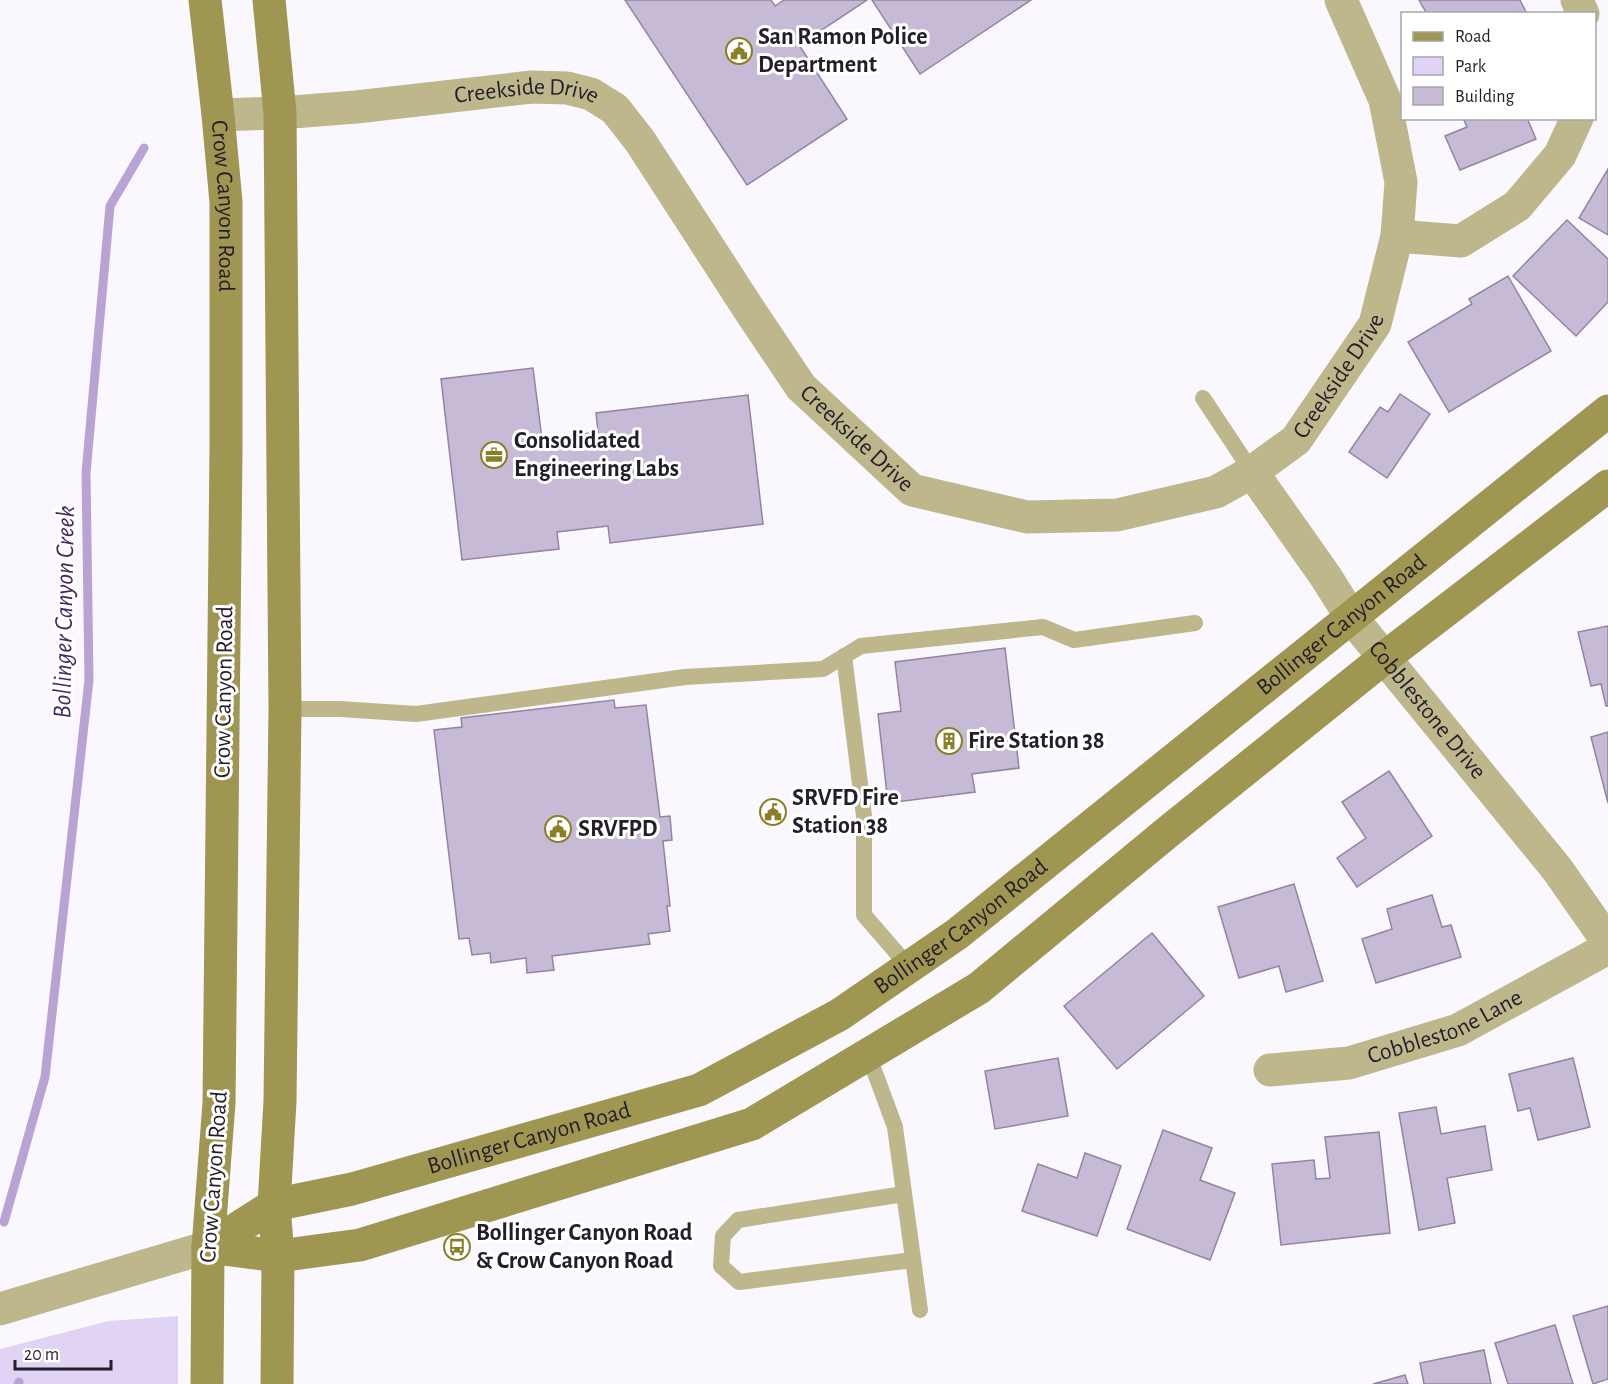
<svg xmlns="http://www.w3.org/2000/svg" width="1608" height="1384" viewBox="0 0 1608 1384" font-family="'Alegreya Sans',sans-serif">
  <rect width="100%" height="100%" fill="#faf8fe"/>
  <!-- green -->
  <path fill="#e1d3f3" d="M178 1316V1384H0V1349L109 1321Z"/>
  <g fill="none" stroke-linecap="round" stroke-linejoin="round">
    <!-- stream -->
    <g stroke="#b9a3d4" stroke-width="9">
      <path d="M4 1222 45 1077 89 680 86 473 110 206 144 148"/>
      <path d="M18 1384 19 1382"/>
    </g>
  </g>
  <!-- building -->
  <g fill="#c7bad7" stroke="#9185a1" stroke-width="1.5">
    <path d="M625 0H771L775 6 784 0H867L799 45 847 119 747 185Z"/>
    <path d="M872 0H1031L920 74Z"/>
    <path d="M1419 0H1520L1527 14H1427Z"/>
    <path d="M1463 118H1527L1536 139 1460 170 1445 136 1467 127Z"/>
    <path d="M1608 169V235L1579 218Z"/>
    <path d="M1567 220 1608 259V302L1576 336 1513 276Z"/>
    <path d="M1508 276 1551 351 1449 412 1408 342 1472 304 1469 299Z"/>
    <path d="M533 368 542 439 598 432 596 413 748 395 763 524 610 543 608 526 557 532 559 549 462 560 441 379Z"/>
    <path d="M1400 394 1430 414 1387 478 1349 452 1380 407 1388 412Z"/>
    <path d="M1608 626V706H1606L1601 684 1591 686 1578 632Z"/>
    <path d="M1005 648 1019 768 972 774 975 792 888 803 878 714 901 711 895 662Z"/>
    <path d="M614 700 615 708 646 705 660 817 670 816 672 840 663 841 670 906H667L670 931 648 934 650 944 552 956 554 970 527 973 526 958 491 963 490 953 472 955 469 938 459 939 434 730 462 727 461 718Z"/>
    <path d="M1608 732V803L1591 737Z"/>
    <path d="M1389 771 1432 836 1357 887 1337 858 1366 838 1342 802Z"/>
    <path d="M1294 884 1323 981 1286 992 1279 966 1239 978 1218 907Z"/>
    <path d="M1432 895 1442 927 1451 925 1461 957 1376 983 1362 939 1392 929 1387 909Z"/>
    <path d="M1152 933 1204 996 1117 1069 1064 1006Z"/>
    <path d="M1058 1058 1068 1116 995 1129 985 1071Z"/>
    <path d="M1573 1058 1590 1127 1538 1140 1530 1108 1518 1111 1509 1074Z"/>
    <path d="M1436 1107 1441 1134 1485 1126 1492 1170 1447 1178 1455 1223 1419 1230 1399 1113Z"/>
    <path d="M1163 1130 1212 1148 1200 1180 1235 1193 1210 1260 1127 1229Z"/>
    <path d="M1379 1132 1390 1233 1281 1245 1272 1164 1314 1160 1316 1179 1330 1178 1325 1137Z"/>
    <path d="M1085 1153 1121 1166 1097 1236 1022 1211 1038 1164 1077 1178Z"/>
    <path d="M1608 1306V1379L1593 1384 1573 1316Z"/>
    <path d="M1555 1325 1573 1384H1508L1495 1343Z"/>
    <path d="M1484 1350 1491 1384H1424L1420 1363Z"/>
    <path d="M1405 1375 1408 1384H1373Z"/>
  </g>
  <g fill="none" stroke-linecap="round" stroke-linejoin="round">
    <!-- service -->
    <g stroke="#bdb78b" stroke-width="16">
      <path d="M1203 398 1252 472"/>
      <path d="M844 656 864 816V915L909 967"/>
      <path d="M285 709H340L416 714 685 677 823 669 861 646 1043 627 1074 640 1195 623"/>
      <path d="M868 1054 895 1127 920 1310"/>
      <path d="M904 1194 738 1220 723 1236 721 1266 739 1282 913 1260"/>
    </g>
    <!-- minor -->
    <g stroke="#bdb78b" stroke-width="33">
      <path d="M1577 0 1583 14"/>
      <path id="s1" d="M218 115 280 113 356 107 532 87 567 88 591 94 615 109 640 141 750 311 801 387 912 490 1027 517 1117 515 1216 492 1252 472 1296 440 1375 324 1397 236 1401 182 1385 100 1341 0"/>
      <path d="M1397 236 1461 241 1517 206 1560 155 1577 118"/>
      <path id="s2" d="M1252 472 1326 577 1351 617 1557 869 1608 942"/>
      <path id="s3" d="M1270 1070 1349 1063 1458 1030 1608 948"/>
    </g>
    <!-- tertiary -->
    <path stroke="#bdb78b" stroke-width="33" d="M0 1309 208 1247"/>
    <!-- secondary -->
    <g stroke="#9f9652" stroke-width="33">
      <path id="s4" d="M205 0 218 115 226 202V450L219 1103 208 1247 207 1384"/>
      <path d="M269 0 280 113 285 709 280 1101 274 1205 278 1256 277 1384"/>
      <path id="s5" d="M208 1247 274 1205 352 1189 699 1090 839 1015 957 934 1608 411"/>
      <path d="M208 1247 278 1256 360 1245 752 1124 979 988 1169 831 1384 658 1608 486"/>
    </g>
  </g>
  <!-- icons -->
  <defs>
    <symbol id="civic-ring" viewBox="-11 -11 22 22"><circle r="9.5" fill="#fff" stroke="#8b7f26" stroke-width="1.5"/><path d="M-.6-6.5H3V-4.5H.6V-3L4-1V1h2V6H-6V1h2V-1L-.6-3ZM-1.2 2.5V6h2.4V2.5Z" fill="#8b7f26"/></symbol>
    <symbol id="office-ring" viewBox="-11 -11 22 22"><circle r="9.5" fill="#fff" stroke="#8b7f26" stroke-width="1.5"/><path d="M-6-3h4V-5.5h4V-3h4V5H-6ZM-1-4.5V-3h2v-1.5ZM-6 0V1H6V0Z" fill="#8b7f26"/></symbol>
    <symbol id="building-ring" viewBox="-11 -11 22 22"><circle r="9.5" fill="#fff" stroke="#8b7f26" stroke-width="1.5"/><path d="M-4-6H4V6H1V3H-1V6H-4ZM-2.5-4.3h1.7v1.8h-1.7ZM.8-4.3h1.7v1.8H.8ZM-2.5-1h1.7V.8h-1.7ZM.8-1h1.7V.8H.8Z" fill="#8b7f26"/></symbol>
    <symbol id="bus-ring" viewBox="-11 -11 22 22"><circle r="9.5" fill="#fff" stroke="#8b7f26" stroke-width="1.5"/><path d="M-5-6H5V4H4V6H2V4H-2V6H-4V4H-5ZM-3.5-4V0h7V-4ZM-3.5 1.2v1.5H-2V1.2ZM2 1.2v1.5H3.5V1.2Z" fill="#8b7f26"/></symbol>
  </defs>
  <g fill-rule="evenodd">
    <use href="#civic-ring" x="724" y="36" width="30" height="30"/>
    <use href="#office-ring" x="479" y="440" width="30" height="30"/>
    <use href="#building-ring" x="934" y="726" width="30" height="30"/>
    <use href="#civic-ring" x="758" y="797" width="30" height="30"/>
    <use href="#civic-ring" x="543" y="814" width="30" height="30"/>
    <use href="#bus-ring" x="442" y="1232" width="30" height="30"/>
  </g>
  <g text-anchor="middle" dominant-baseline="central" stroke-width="6" stroke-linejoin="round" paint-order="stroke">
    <!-- poi labels -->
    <g font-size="24" font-weight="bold" fill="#231e29" stroke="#fff" text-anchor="start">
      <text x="758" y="37">San Ramon Police<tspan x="758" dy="28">Department</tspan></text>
      <text x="514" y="441">Consolidated<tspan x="514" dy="28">Engineering Labs</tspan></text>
      <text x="968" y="741">Fire Station 38</text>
      <text x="792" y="798">SRVFD Fire<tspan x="792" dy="28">Station 38</tspan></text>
      <text x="578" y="829">SRVFPD</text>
      <text x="476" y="1233">Bollinger Canyon Road<tspan x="476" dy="28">&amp; Crow Canyon Road</tspan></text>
    </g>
    <!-- street labels -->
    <g font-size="24" fill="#231e29" stroke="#fff">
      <text stroke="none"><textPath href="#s1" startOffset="310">Creekside Drive</textPath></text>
      <text stroke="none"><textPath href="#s4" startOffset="207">Crow Canyon Road</textPath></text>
      <text stroke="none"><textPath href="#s1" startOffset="1372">Creekside Drive</textPath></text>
      <text stroke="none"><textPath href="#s1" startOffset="814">Creekside Drive</textPath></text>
      <text stroke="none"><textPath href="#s5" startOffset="1314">Bollinger Canyon Road</textPath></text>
      <text transform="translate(224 692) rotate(-89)">Crow Canyon Road</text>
      <text stroke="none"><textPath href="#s2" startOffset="296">Cobblestone Drive</textPath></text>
      <text stroke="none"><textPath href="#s5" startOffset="828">Bollinger Canyon Road</textPath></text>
      <text stroke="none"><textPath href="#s3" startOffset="182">Cobblestone Lane</textPath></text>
      <text stroke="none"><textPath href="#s5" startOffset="342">Bollinger Canyon Road</textPath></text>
      <text transform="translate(214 1177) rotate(-86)">Crow Canyon Road</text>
    </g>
    <!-- water labels -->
    <g font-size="26" font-style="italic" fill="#462863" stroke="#fff">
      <text transform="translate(64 612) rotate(-89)">Bollinger Canyon Creek</text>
    </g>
  </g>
  <!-- legend -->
  <rect x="1401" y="12" width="195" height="108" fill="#ffffff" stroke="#a7a5a9" stroke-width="1.5"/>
  <rect x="1413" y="32" width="30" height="9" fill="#9f9652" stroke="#a7a5a9" stroke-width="1.5"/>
  <text x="1455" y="42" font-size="18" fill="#231e29">Road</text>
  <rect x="1413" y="57" width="30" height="18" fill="#e1d3f3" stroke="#a7a5a9" stroke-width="1.5"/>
  <text x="1455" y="72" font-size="18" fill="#231e29">Park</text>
  <rect x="1413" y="87" width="30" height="18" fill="#c7bad7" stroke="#a7a5a9" stroke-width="1.5"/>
  <text x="1455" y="102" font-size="18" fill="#231e29">Building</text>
  <!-- scale -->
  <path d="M15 1360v9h96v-9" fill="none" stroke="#231e29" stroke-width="3"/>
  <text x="24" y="1360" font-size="18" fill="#231e29" stroke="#ffffff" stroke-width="4.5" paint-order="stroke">20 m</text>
</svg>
